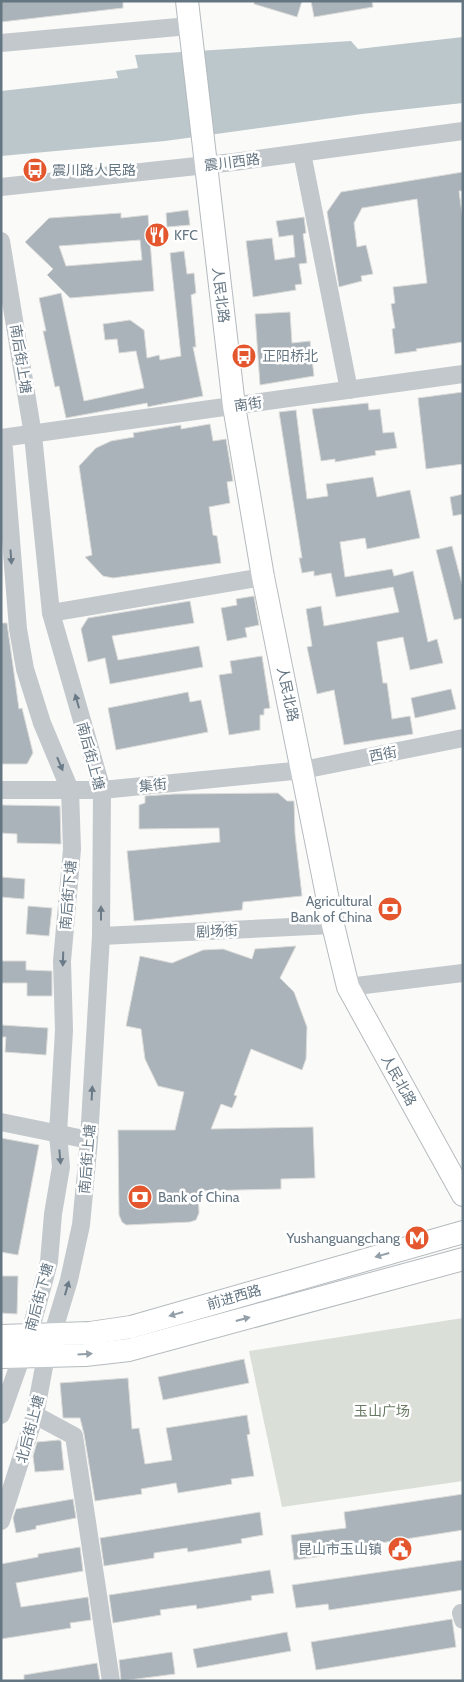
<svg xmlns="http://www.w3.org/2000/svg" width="464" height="1682" viewBox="0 0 464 1682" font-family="Cabin,'Noto Sans SC',sans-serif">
  <rect width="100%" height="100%" fill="#fafaf8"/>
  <!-- green -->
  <path fill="#dadfd7" d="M463 1318V1481L282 1507 249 1351Z"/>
  <!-- water -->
  <path fill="#bbc7cb" d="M463 37V103L362 114 165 141 1 156V91L118 78 116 71 138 68 135 55 351 41 358 49Z"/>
  <!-- building -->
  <g fill="#aab3b9" stroke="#dcdcda" fill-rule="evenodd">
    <path d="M1 1H123V8L1 22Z"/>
    <path d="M254 1H302L297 17 254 4Z"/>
    <path d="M311 1H372L373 7 314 17Z"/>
    <path d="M463 172V191H459L463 221V342L416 349 417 351 395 354 392 329 395 328 391 304 395 303 393 287 427 283 417 199 362 208 354 223 357 247 366 245 373 274 361 276 362 281 339 287 327 212 341 192Z"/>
    <path d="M188 210 190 225 167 227 166 213Z"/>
    <path d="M121 213V218L148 215 154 291 70 298 47 275 53 269 25 242 49 218ZM140 240 142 260 66 266 59 246Z"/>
    <path d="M304 217 306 233 303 234 307 263 299 264 302 284 295 285 296 290 253 297 246 241 272 238 275 260 295 257 293 235 279 237 276 221Z"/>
    <path d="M184 251 187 274 194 273 196 293 191 295 196 347H193L203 396 152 406 148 407 147 403 66 418 59 386 55 387 43 331H46L39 298 61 293 84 401 144 388 136 351 119 353 117 339 105 340 103 324 130 320 144 330 147 358 159 355 160 360 181 356 170 253Z"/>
    <path d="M290 312 292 343 310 341 314 376 260 385 255 314Z"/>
    <path d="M463 392V464L426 469 418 398Z"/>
    <path d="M368 403 369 410 380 409 383 433 394 432 397 448 375 451 376 455 335 462V459L321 461 312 409Z"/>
    <path d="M296 410 307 499 328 496 326 484 373 477 377 497 410 490 420 538 367 549 365 538 340 542 345 577 392 569 394 576 413 571 428 642 437 639 443 663 410 670 403 637 377 642 383 683H387L392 719 410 716 413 734 344 745 334 690 317 694 307 647 312 646 306 609 321 606 324 626 399 612 393 587 336 597 331 573 314 576V571L302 573 299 558H302L279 412Z"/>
    <path d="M210 424 213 441 226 439 233 481 227 482 230 503 209 507 213 535 217 536 221 563 113 578 103 576 85 557 92 555 79 466 96 448 111 441 134 437 133 433 181 425V429Z"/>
    <path d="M463 494V514L453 516 450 497Z"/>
    <path d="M452 546 463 588V618L454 620 436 550Z"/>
    <path d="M254 596 259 625 245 628 247 637 227 641 221 608 237 605 236 599Z"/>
    <path d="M190 601 194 623 112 636 118 660 199 646 203 667 110 684 105 658 88 662 81 629 88 618Z"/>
    <path d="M1 623H7L19 709 22 708 33 753 27 764H1Z"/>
    <path d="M262 656 270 708 264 709V715H260V730L229 735 219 675 232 673 230 661Z"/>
    <path d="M451 689 456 709 415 718 411 698Z"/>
    <path d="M188 692 190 702 201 700 208 732 116 750 108 708Z"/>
    <path d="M278 793 287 801H294L295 834 302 896 243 902 242 910 134 921 127 851 220 842 219 828 139 829V805L145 803V796L174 794Z"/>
    <path d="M1 805 60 806 61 844 17 843V834L1 833Z"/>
    <path d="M1 877 25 879 24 899 1 897Z"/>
    <path d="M28 906 52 908 49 936 26 934Z"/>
    <path d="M296 946 280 978 294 992 307 1027 306 1059 302 1070 251 1049 234 1095 237 1096 232 1108 221 1104 211 1129 313 1127 315 1178 281 1179V1189L198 1191 199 1213 196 1220 190 1222 126 1225 122 1222 119 1215 118 1130H175L184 1092 158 1086 145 1059 141 1029 126 1026 140 956 172 963 203 950 223 949 252 959 255 949Z"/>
    <path d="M1 961H26V970L52 971V996H27V983H1Z"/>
    <path d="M1 1025 48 1028 46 1055 5 1052 6 1037H1Z"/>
    <path d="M1 1138 39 1145 18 1255 1 1252Z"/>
    <path d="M1 1276H18L17 1314 1 1313Z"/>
    <path d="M244 1359 249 1383 163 1400 158 1377Z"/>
    <path d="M128 1378 132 1429 139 1428 145 1464 172 1460 166 1428 247 1415 250 1434 247 1435 254 1476 231 1479 232 1484 178 1493 176 1483 141 1489 142 1494 95 1501 84 1434 80 1418H63L60 1383Z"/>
    <path d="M59 1440 61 1441 64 1470 35 1472 33 1456 37 1442Z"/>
    <path d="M463 1494V1530L336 1550 337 1554 294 1560 291 1535 346 1528 344 1512Z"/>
    <path d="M73 1499 76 1518 36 1526V1529L16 1533 13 1518 16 1509Z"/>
    <path d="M260 1512 263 1535 241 1539 242 1543 188 1552 187 1548 154 1553V1558L104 1566 100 1538Z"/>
    <path d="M80 1547 83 1571 16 1583 21 1607 88 1597 91 1620 70 1623 71 1628 1 1639V1564L38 1557V1554Z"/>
    <path d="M463 1560V1590L329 1610 328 1604 296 1608 292 1585Z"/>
    <path d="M270 1570 274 1593 251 1596 252 1600 197 1609 196 1605 160 1610 161 1615 113 1623 109 1595Z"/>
    <path d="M452 1619 456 1647 316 1670 311 1642Z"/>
    <path d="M287 1632 291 1651 197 1668 193 1649Z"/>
    <path d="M172 1652 175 1674 121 1681 119 1660Z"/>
    <path d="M97 1663 100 1681H24V1675Z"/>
  </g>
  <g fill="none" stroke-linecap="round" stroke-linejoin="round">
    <defs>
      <g id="major">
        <path d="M187 1 234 406 263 577 333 925 348 987 463 1195"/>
        <path d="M1 1336 90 1333 131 1327 463 1232"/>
        <path d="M1 1357 85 1355 129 1350 463 1259"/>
      </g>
    </defs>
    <!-- major casing -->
    <use href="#major" stroke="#b5babe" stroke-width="24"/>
    <!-- minor -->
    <g stroke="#c3c8cc" stroke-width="18">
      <path d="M1 43 189 26"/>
      <path d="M302 153 349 390"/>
      <path d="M1 187 234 162 463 131"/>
      <path d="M1 241 33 435 51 613 102 790 101 936 89 1140 81 1225 69 1280 46 1356 35 1415 1 1521"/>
      <path d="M1 438 463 374"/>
      <path d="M51 613 263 577"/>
      <path d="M1 790H102L303 770 463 738"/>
      <path d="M101 936 333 925"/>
      <path d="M348 987 463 973"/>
      <path d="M1 1122 89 1140"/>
      <path d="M1 1415 29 1336 49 1262 53 1214 61 1167 58 1134 64 1030 62 961 72 849 70 790 42 723 25 669 18 629 3 438"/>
      <path d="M35 1415 74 1436 111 1681"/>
      <path d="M461 1613 463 1620"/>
    </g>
    <!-- major -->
    <use href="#major" stroke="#fff" stroke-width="22"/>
  </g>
  <!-- one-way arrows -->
  <defs><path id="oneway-solid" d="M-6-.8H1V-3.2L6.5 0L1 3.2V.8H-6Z" transform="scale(1.25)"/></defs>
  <g fill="#6a7a87">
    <use href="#oneway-solid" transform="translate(11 557) rotate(86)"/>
    <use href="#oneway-solid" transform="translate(77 701) rotate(-106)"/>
    <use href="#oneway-solid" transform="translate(60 764) rotate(67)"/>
    <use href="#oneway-solid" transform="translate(101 913) rotate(-90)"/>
    <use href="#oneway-solid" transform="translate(63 959) rotate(92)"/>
    <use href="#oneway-solid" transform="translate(92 1093) rotate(-87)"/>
    <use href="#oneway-solid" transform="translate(60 1157) rotate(85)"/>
    <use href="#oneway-solid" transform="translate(67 1288) rotate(-74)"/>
  </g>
  <g fill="#939fa8">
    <use href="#oneway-solid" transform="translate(382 1255) rotate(164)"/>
    <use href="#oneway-solid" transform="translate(176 1314) rotate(164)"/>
    <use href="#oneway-solid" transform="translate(243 1319) rotate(-15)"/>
    <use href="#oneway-solid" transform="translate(85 1354) rotate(-4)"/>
  </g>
  <!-- icons -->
  <defs>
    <symbol id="bus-disc" viewBox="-11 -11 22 22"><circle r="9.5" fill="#e4572e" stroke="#fff"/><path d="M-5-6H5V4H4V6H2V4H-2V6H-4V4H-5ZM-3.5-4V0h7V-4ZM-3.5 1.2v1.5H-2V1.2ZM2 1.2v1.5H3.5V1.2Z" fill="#fff"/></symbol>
    <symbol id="restaurant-disc" viewBox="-11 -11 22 22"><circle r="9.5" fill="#e4572e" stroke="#fff"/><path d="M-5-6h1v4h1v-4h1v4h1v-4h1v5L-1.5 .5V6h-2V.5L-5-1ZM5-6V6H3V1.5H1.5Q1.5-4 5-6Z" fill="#fff"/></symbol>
    <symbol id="bank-disc" viewBox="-11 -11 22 22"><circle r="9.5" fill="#e4572e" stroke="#fff"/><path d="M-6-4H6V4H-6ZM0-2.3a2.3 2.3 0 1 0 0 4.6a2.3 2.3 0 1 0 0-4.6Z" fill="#fff"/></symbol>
    <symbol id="metro-disc" viewBox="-11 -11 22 22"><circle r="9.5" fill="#e4572e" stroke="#fff"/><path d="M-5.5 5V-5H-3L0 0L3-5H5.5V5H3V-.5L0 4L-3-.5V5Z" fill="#fff"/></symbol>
    <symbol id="civic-disc" viewBox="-11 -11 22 22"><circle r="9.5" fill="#e4572e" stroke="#fff"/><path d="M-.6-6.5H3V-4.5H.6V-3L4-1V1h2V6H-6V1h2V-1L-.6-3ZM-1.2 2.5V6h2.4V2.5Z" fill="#fff"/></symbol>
  </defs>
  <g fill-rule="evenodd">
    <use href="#bus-disc" x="21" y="156" width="28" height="28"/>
    <use href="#restaurant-disc" x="143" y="221" width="28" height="28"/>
    <use href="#bus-disc" x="230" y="342" width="28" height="28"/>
    <use href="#bank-disc" x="376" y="895" width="28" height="28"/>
    <use href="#bank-disc" x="126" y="1183" width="28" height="28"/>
    <use href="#metro-disc" x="403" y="1224" width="28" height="28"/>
    <use href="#civic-disc" x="386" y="1535" width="28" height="28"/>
  </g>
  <g text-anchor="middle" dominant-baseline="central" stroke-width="5" stroke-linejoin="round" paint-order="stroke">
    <!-- street labels -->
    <g font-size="14" fill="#657683" stroke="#fff">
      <text transform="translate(232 162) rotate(-7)">震川西路</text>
      <text transform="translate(221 295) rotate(83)">人民北路</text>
      <text transform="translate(21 359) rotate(81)">南后街上塘</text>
      <text transform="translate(248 404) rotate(-8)">南街</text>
      <text transform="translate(288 694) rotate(78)">人民北路</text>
      <text transform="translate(383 754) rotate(-11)">西街</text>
      <text transform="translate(91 756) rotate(75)">南后街上塘</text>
      <text transform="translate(153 785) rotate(-6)">集街</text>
      <text transform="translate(68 895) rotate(-85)">南后街下塘</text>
      <text transform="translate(217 931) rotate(-3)">剧场街</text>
      <text transform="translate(399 1080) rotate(61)">人民北路</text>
      <text transform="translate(87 1159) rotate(-85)">南后街上塘</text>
      <text transform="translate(39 1297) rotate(-75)">南后街下塘</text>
      <text transform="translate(234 1297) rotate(-16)">前进西路</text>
      <text transform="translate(30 1429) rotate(-75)">北后街上塘</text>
    </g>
    <!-- poi labels -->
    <g font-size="14" fill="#657683" stroke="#fff" text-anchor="start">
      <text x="52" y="170">震川路人民路</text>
      <text x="174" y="235">KFC</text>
      <text x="262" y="356">正阳桥北</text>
      <text x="372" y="901" text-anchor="end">Agricultural<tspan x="372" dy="16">Bank of China</tspan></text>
      <text x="158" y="1197">Bank of China</text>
      <text x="400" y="1238" text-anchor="end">Yushanguangchang</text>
      <text x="382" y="1549" text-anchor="end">昆山市玉山镇</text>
    </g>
    <!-- park labels -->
    <g font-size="14" fill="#687a64" stroke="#fff">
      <text x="382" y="1411">玉山广场</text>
    </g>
  </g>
  <!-- border -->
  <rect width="464" height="1682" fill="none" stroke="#657683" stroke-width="5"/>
</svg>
